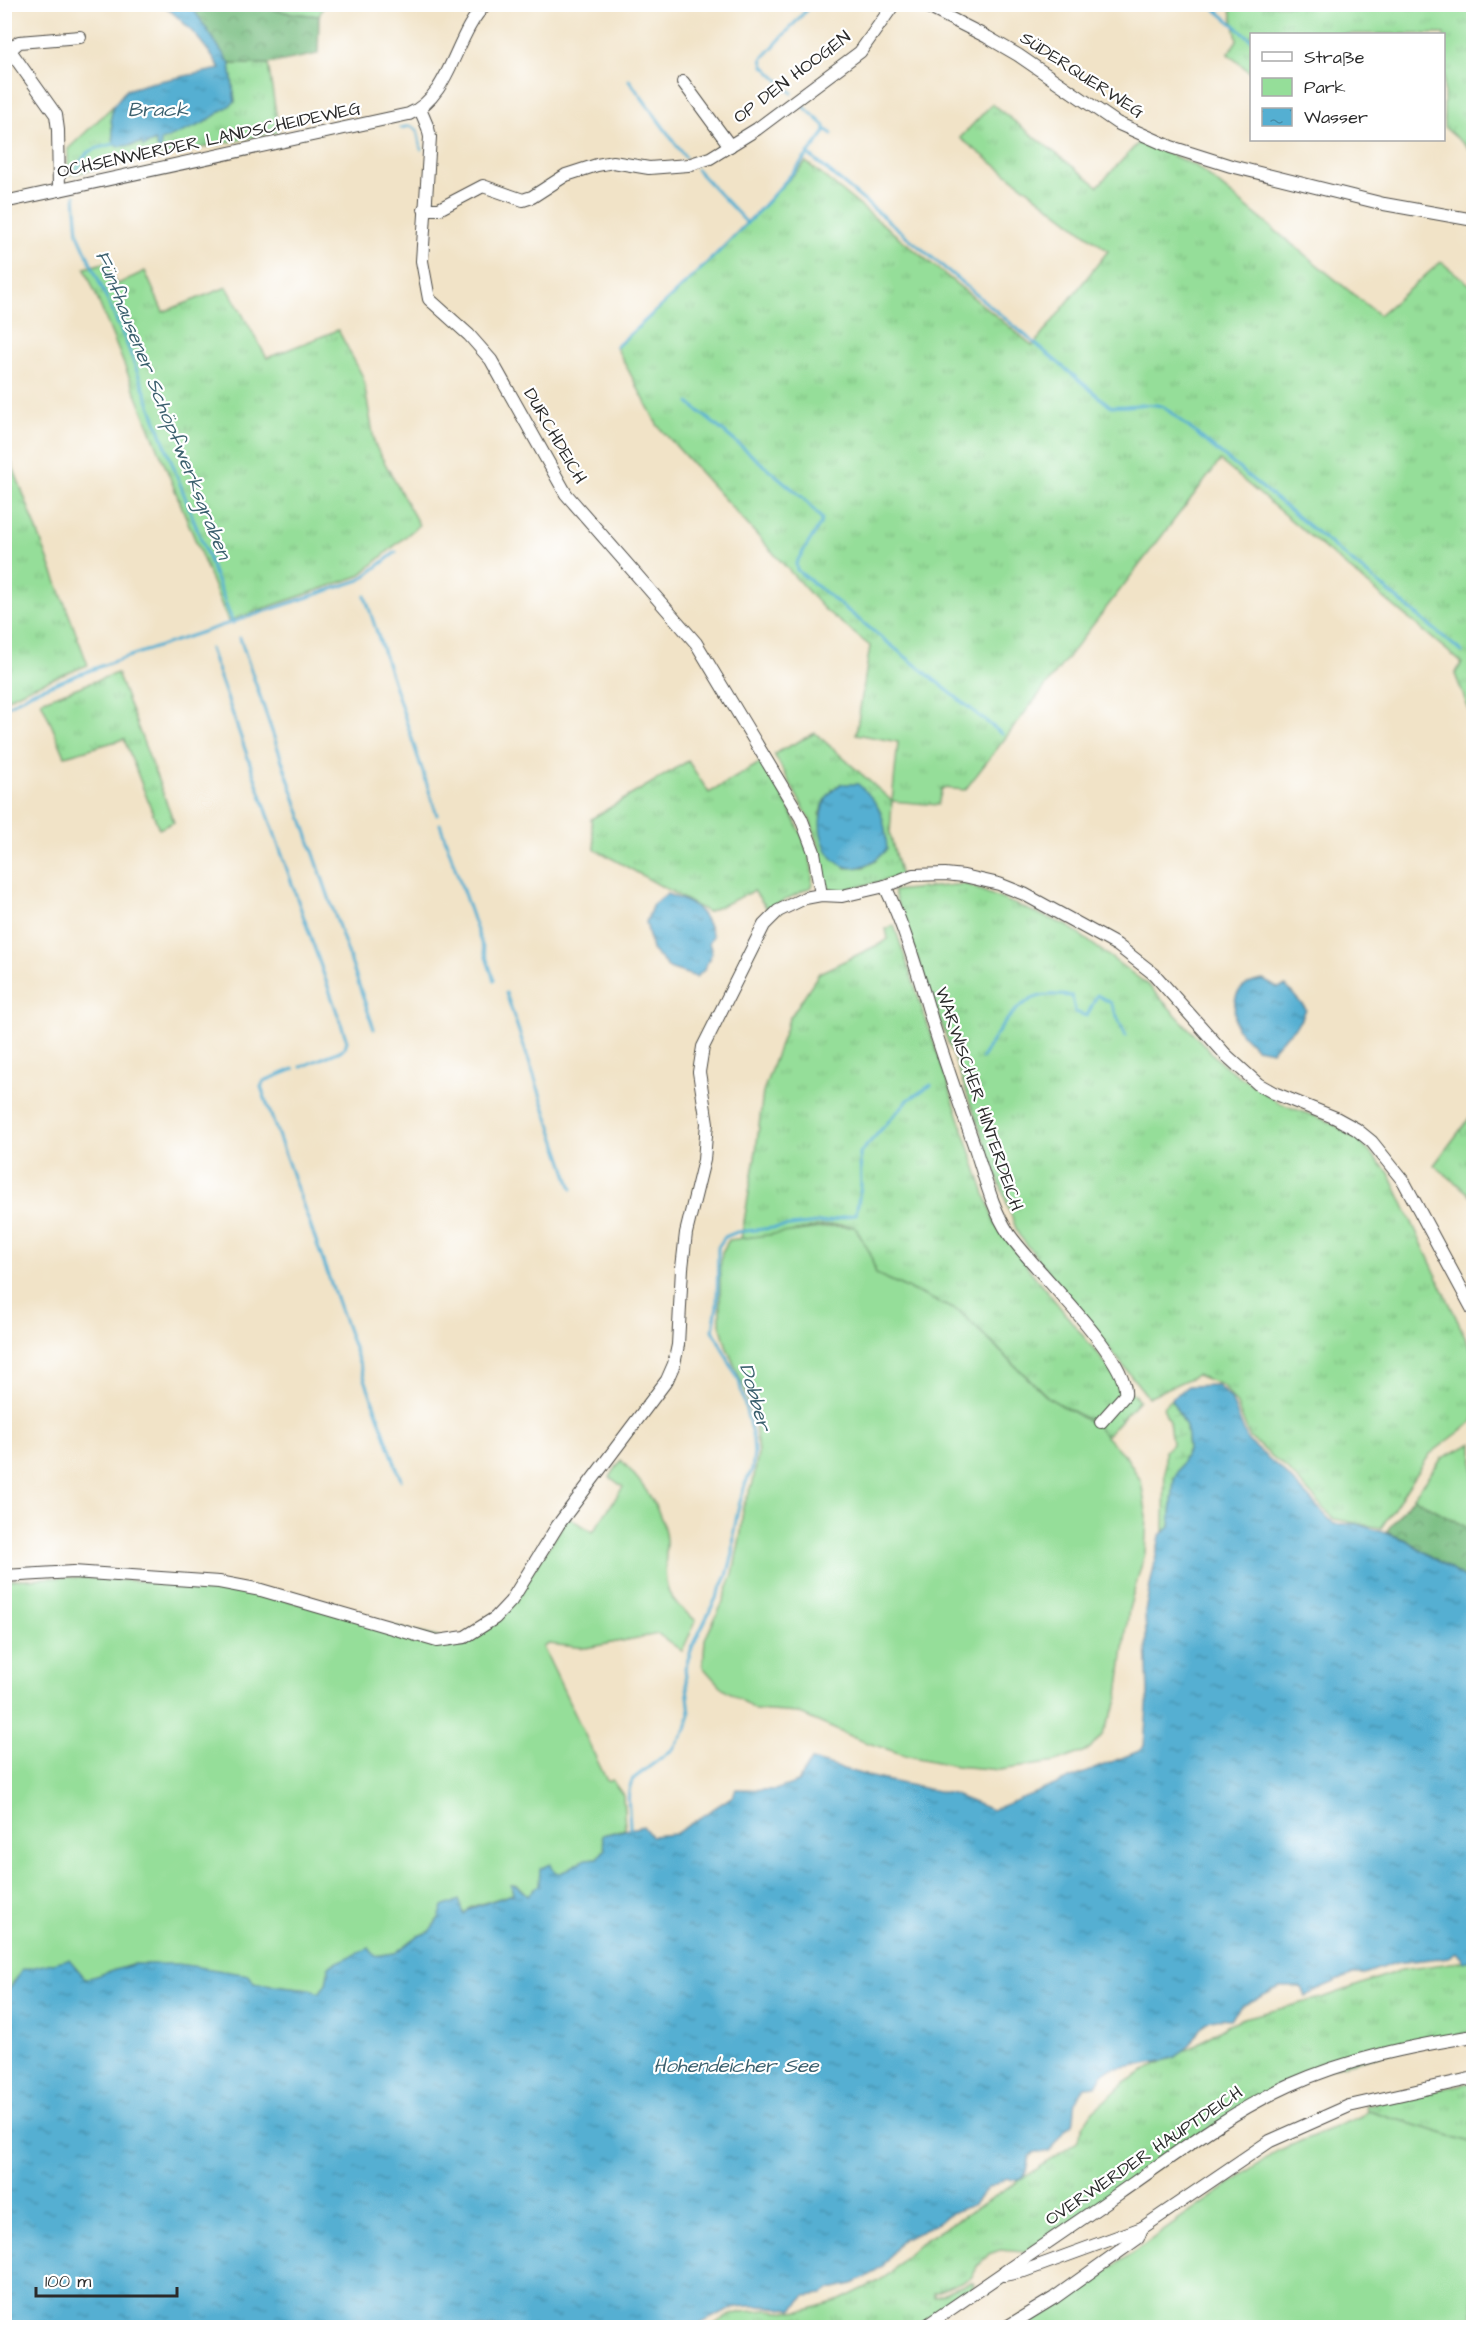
<svg xmlns="http://www.w3.org/2000/svg" width="1478" height="2332" viewBox="0 0 1478 2332" font-family="'Architects Daughter',sans-serif">
  <defs>
    <pattern id="grass-tufts" width="24" height="20" patternUnits="userSpaceOnUse" patternTransform="scale(1.5)"><rect width="24" height="20" fill="#95de99"/><path d="M3 7l-1-3M5 7V3M7 7l1-3M15 17l-1-3M17 17v-4M19 17l1-3" fill="none" stroke="#81bf84"/></pattern>
    <pattern id="forest-crowns" width="20" height="18" patternUnits="userSpaceOnUse" patternTransform="scale(1.5)"><rect width="20" height="18" fill="#78bd81"/><path d="M2 6a3 3 0 1 1 6 0M12 15a3 3 0 1 1 6 0" fill="none" stroke="#639a6a"/></pattern>
    <pattern id="wetland-marsh" width="20" height="14" patternUnits="userSpaceOnUse" patternTransform="scale(1.5)"><rect width="20" height="14" fill="#95de99"/><path d="M1 5h8M5 5V1M11 12h8M15 12V8" fill="none" stroke="#81bf84"/></pattern>
    <pattern id="water-ripples" width="26" height="14" patternUnits="userSpaceOnUse" patternTransform="scale(1.5)"><rect width="26" height="14" fill="#54afd2"/><path d="M2 4q2-2 4 0t4 0M15 11q2-2 4 0t4 0" fill="none" stroke="#468fab"/></pattern>
  </defs>
  <rect width="100%" height="100%" fill="#fff"/>
  <filter id="ink" filterUnits="userSpaceOnUse"><feTurbulence type="fractalNoise" baseFrequency=".0167" numOctaves="2"/><feDisplacementMap in="SourceGraphic" scale="12" xChannelSelector="R" yChannelSelector="G"/><feConvolveMatrix kernelMatrix="1 2 1 2 8 2 1 2 1" color-interpolation-filters="sRGB"/></filter>
  <filter id="wash" filterUnits="userSpaceOnUse"><feTurbulence type="fractalNoise" baseFrequency=".008" numOctaves="4" result="noise"/><feDisplacementMap in="SourceGraphic" scale="24" xChannelSelector="R" yChannelSelector="G"/><feGaussianBlur stdDeviation="1.35" result="paint"/><feColorMatrix in="noise" values="0 0 0 0 0 0 0 0 0 0 0 0 0 0 0 0 0 1.4 0 .05"/><feComposite in="paint" operator="in"/></filter>
  <g filter="url(#wash)">
    <rect width="100%" height="100%" fill="#f1e3c7"/>
    <!-- grass -->
    <g fill="url(#grass-tufts)" stroke="#608462" stroke-width="1.5" fill-rule="evenodd">
      <path d="M268 5H324L319 16 290 13 271 9Z"/>
      <path d="M1230 5H1473V152L1444 127V34H1252L1251 73 1228 54 1237 40Z"/>
      <path d="M230 64H268L279 132 68 175V149L113 106 111 118 114 144 131 146 143 143V146L202 124 235 102Z"/>
      <path d="M992 104 1098 186 1140 141 1196 166 1379 315 1441 262 1473 287V720L1455 674 1462 663 1220 461 965 790 942 788 938 805 892 801 890 834 901 877 839 891 831 889 826 884 818 842 810 820 774 754 815 733 892 801 898 742 856 734 870 646 824 609 658 426 616 347 686 284 806 162 1033 346 1108 251 960 138ZM841 784 876 861 864 867 846 868 819 814 833 789Z"/>
      <path d="M107 262 116 285 145 271 163 312 227 287 267 358 338 330 363 377 375 445 419 525 359 576 228 621 85 268Z"/>
      <path d="M4 443 88 665 29 688 5 700Z"/>
      <path d="M117 673 174 822 159 829 124 739 65 756 41 701Z"/>
      <path d="M688 761 709 793 763 761C778 789 821 856 811 887L775 905 769 911 754 891 707 912 595 849 591 819Z"/>
      <path d="M965 884 1068 926 1148 985 1222 1064 1279 1103 1330 1122 1358 1140 1389 1173 1473 1354 1474 1421 1430 1454 1381 1528 1334 1519 1287 1469 1250 1438 1236 1403 1222 1385 1197 1375 1148 1397 1018 1234 893 891Z"/>
      <path d="M894 925 994 1221 1024 1263 1119 1380 1139 1400 1106 1436 1087 1419 1050 1399 960 1312 876 1274 870 1253 855 1227C832 1220 797 1232 774 1236 763 1238 752 1238 741 1239L756 1151 763 1092 789 1019 819 973 882 943 888 939 886 929Z"/>
      <path d="M1473 1113V1197L1434 1165Z"/>
      <path d="M1473 1960V2032L1302 2075 1024 2252 1000 2250 989 2254 979 2265 971 2278 934 2293V2297L971 2282 974 2284 972 2288 916 2327 709 2328 726 2317 741 2312 768 2310 793 2312 807 2310 840 2300 877 2282 892 2272 901 2260 917 2245 1010 2187 1077 2142 1084 2124 1093 2111 1125 2083 1151 2067 1193 2047 1229 2024 1244 2018 1325 1997 1401 1970Z"/>
      <path d="M1473 2082V2143L1367 2110 1366 2105Z"/>
    </g>
    <!-- forest -->
    <g fill="url(#forest-crowns)" stroke="#527456" stroke-width="1.5">
      <path d="M199 5H268L271 9 290 13 319 16 318 54 268 64H230L193 10Z"/>
      <path d="M1413 1497 1473 1531V1584L1406 1540 1386 1532Z"/>
    </g>
    <!-- wetland -->
    <path fill="url(#wetland-marsh)" stroke="#608462" stroke-width="1.5" d="M1171 1399 1186 1426 1188 1449 1174 1479 1170 1527 1164 1532 1165 1451 1172 1444 1169 1422 1163 1407Z"/>
    <!-- green -->
    <g fill="#95de99" stroke="#608462" stroke-width="1.5">
      <path d="M835 1226 855 1227 870 1253 876 1274 960 1312 1047 1397 1095 1425 1127 1458 1141 1481 1147 1517 1145 1553 1129 1609 1117 1703 1102 1735 1090 1749 1056 1762 1000 1770 956 1766 908 1756 859 1740 798 1713 756 1710 720 1686 703 1667 705 1639 722 1604 733 1574 741 1533 743 1507 753 1483 758 1454 756 1433 745 1390 727 1348 720 1324V1268L722 1252 729 1240Z"/>
      <path d="M1473 1443V1531L1413 1497 1442 1458Z"/>
      <path d="M621 1460C641 1481 664 1510 666 1540 667 1557 662 1579 670 1595 675 1605 688 1613 696 1621L682 1651 658 1634 586 1648 548 1644 543 1647 607 1781 612 1780 623 1795 625 1829 602 1835 605 1849 598 1858 586 1859 561 1873H555L527 1895 518 1886 512 1885 513 1894 471 1907 464 1914 439 1918 429 1932 418 1936 395 1953 375 1956 329 1973 324 1990 319 1993 309 1989 254 1983 135 1964 86 1979 22 1970 10 1987 5 1991V1580L66 1577 180 1583 250 1591 461 1643 476 1637 502 1618 568 1517 593 1532 623 1487 610 1477Z"/>
      <path d="M1367 2110 1473 2143V2326L1021 2327 1068 2298 1277 2151 1361 2116Z"/>
    </g>
    <!-- water -->
    <g fill="url(#water-ripples)" stroke="#406d7e" stroke-width="1.5">
      <path d="M163 5H199L194 10 230 64 235 102 202 124 161 141V150H158L155 141 143 147 142 143 118 147 114 144 111 118 113 106 126 90 150 83 220 69C206 45 185 22 163 5Z"/>
      <path d="M841 784H858C882 805 885 818 887 849 832 908 795 811 841 784Z"/>
      <path d="M667 894C695 904 702 907 713 936L709 943 712 952 704 970 696 977 669 968 652 950 646 922 653 904Z"/>
      <path d="M1263 980 1278 988 1286 986 1306 1009C1300 1028 1283 1035 1272 1051L1256 1048 1236 1028C1233 1002 1231 985 1263 980Z"/>
      <path d="M1217 1385 1231 1399 1248 1441 1282 1470 1334 1524H1358L1406 1540 1473 1584V1960L1464 1962 1456 1952 1449 1957 1395 1963 1364 1974H1353L1316 1990 1306 1997 1303 1989 1300 1987H1280L1240 2007 1231 2019C1191 2015 1204 2040 1177 2056 1164 2064 1125 2065 1108 2070L1102 2074 1096 2086 1085 2087C1071 2104 1077 2106 1073 2124L1068 2127 1049 2152C1042 2152 1034 2150 1030 2156 1025 2163 1031 2188 1007 2178L988 2188 974 2204 952 2213 921 2232 903 2238 882 2266 865 2278 853 2284 830 2289 823 2294 806 2296 792 2310C784 2306 778 2308 769 2307 732 2303 725 2311 693 2328L5 2327V1991L11 1987 22 1970 69 1959 86 1979 135 1964H178L249 1975 254 1983 309 1989 319 1993 326 1984 329 1966 369 1948 375 1956 395 1953 418 1936 429 1932 439 1918 443 1907 459 1900 464 1914 471 1908 513 1894 511 1885 517 1886 527 1895 539 1885 540 1869 551 1864 555 1872 561 1873 586 1859 598 1858 605 1849 602 1835 643 1826 651 1836 675 1834 733 1796 736 1789 775 1790 798 1782 811 1760 875 1778 952 1794 992 1810 1139 1751 1144 1746 1148 1693 1145 1611 1160 1536 1170 1527 1174 1479 1188 1449 1186 1426 1171 1399 1188 1386Z"/>
    </g>
    <g fill="none" stroke-linecap="round" stroke-linejoin="round">
      <!-- stream -->
      <g stroke="#54afd2" stroke-width="3">
        <path d="M1209 4 1252 40"/>
        <path d="M1463 4 1474 14"/>
        <path d="M629 80 685 157"/>
        <path d="M792 93 764 66 762 59 812 4"/>
        <path d="M401 128 410 126 417 130 421 149"/>
        <path d="M825 129 832 134"/>
        <path d="M808 154 1110 406C1127 408 1149 401 1164 407L1462 652"/>
        <path d="M696 169 746 222"/>
        <path d="M76 173C84 150 91 149 114 144"/>
        <path d="M432 194 433 200 438 202 442 201"/>
        <path d="M75 196 78 234 126 342 233 623"/>
        <path d="M616 347C690 280 766 212 825 132V126L800 103"/>
        <path d="M689 403 802 497 822 519 821 523 796 563 797 570 1002 734"/>
        <path d="M365 596 437 815"/>
        <path d="M240 638 374 1029"/>
        <path d="M210 649 347 1041 345 1047 340 1051 301 1067"/>
        <path d="M4 708 32 692 112 662 360 580 396 552"/>
        <path d="M440 824 494 980"/>
        <path d="M506 993 572 1189"/>
        <path d="M982 1058C997 1033 1016 997 1048 995 1056 994 1064 996 1072 996L1075 1012 1087 1016 1097 995 1111 1003 1126 1036"/>
        <path d="M294 1069 264 1081 261 1087 401 1480"/>
        <path d="M630 1828C630 1813 625 1793 633 1779L673 1749 686 1729 690 1714 685 1668 693 1645 727 1576 733 1554 734 1531 738 1509 745 1484 752 1470 754 1453 753 1439 739 1381 713 1330 717 1306 718 1247 725 1237 737 1232 827 1222 856 1214 861 1186 860 1153 908 1100 931 1085"/>
      </g>
    </g>
  </g>
  <g filter="url(#ink)">
    <g fill="none" stroke-linecap="round" stroke-linejoin="round">
      <defs>
        <g id="minor">
          <path d="M922 4 987 37 1018 55 1117 123 1171 147 1231 166 1384 204 1474 220"/>
          <path d="M4 8 6 4"/>
          <path d="M4 42 56 115 58 130 59 190"/>
          <path d="M9 51 19 42 80 37"/>
          <path d="M683 82 730 146"/>
          <path d="M420 109 428 128 430 137 422 261 429 299 469 335 491 360 566 494 696 643 801 818 814 852 821 895"/>
          <path d="M4 202 409 114C452 95 454 35 486 4"/>
          <path d="M424 209H439L483 186 523 200 532 197 566 175 597 165 613 162 649 168 688 165 710 158 757 129 860 52 894 4"/>
          <path d="M885 886C906 930 919 977 933 1024 946 1065 960 1105 974 1145 984 1174 992 1209 1009 1234 1032 1268 1130 1358 1125 1395L1101 1422"/>
          <path d="M4 1576 73 1572 219 1582 261 1590 437 1641 465 1637 495 1618 511 1601 558 1525 667 1380 674 1364 678 1345 682 1268 686 1233 704 1160 707 1123 699 1072 703 1047 764 925 778 911 805 898 821 895 842 896 885 886 913 875 945 874 964 876 999 884 1024 894 1117 945 1154 974 1226 1055 1258 1084 1274 1093 1336 1118 1356 1129 1372 1142 1404 1182 1474 1312"/>
          <path d="M1004 2275 1024 2271 1142 2228 1270 2141 1349 2106 1474 2078"/>
          <path d="M923 2328C988 2283 1053 2239 1118 2194 1173 2156 1228 2113 1290 2085 1348 2059 1411 2046 1474 2036"/>
          <path d="M1005 2328 1054 2298 1138 2238 1142 2228"/>
        </g>
      </defs>
      <!-- minor casing -->
      <use href="#minor" stroke="#494742" stroke-width="14"/>
      <!-- minor -->
      <use href="#minor" stroke="#fff" stroke-width="12"/>
    </g>
  </g>
  <g text-anchor="middle" dominant-baseline="central" stroke-width="4.5" stroke-linejoin="round" paint-order="stroke">
    <!-- street labels -->
    <g font-size="18" fill="#2b2b2b" stroke="#fff">
      <text transform="translate(1082 75) rotate(33)">SÜDERQUERWEG</text>
      <text transform="translate(792 77) rotate(-37)">OP DEN HOOGEN</text>
      <text transform="translate(209 140) rotate(-12)">OCHSENWERDER LANDSCHEIDEWEG</text>
      <text transform="translate(555 436) rotate(60)">DURCHDEICH</text>
      <text transform="translate(979 1099) rotate(71)">WARWISCHER HINTERDEICH</text>
      <text transform="translate(1144 2156) rotate(-34)">OVERWERDER HAUPTDEICH</text>
    </g>
    <!-- water labels -->
    <g font-size="20" font-style="italic" fill="#3b606e" stroke="#fff">
      <text x="158" y="110">Brack</text>
      <text transform="translate(163 405) rotate(68)">Fünfhausener Schöpfwerksgraben</text>
      <text transform="translate(755 1397) rotate(74)">Dobber</text>
      <text x="736" y="2066">Hohendeicher See</text>
    </g>
  </g>
  <!-- margin -->
  <rect width="1478" height="2332" fill="none" stroke="#fff" stroke-width="24"/>
  <!-- legend -->
  <rect x="1250" y="33" width="195" height="108" fill="#ffffff" stroke="#aaaaaa" stroke-width="1.5"/>
  <rect x="1262" y="52" width="30" height="9" fill="#ffffff" stroke="#aaaaaa" stroke-width="1.5"/>
  <text x="1304" y="63" font-size="18" fill="#2b2b2b">Straße</text>
  <rect x="1262" y="78" width="30" height="18" fill="#95de99" stroke="#aaaaaa" stroke-width="1.5"/>
  <text x="1304" y="93" font-size="18" fill="#2b2b2b">Park</text>
  <rect x="1262" y="108" width="30" height="18" fill="url(#water-ripples)" stroke="#aaaaaa" stroke-width="1.5"/>
  <text x="1304" y="123" font-size="18" fill="#2b2b2b">Wasser</text>
  <!-- scale -->
  <path d="M36 2287v9h141v-9" fill="none" stroke="#2b2b2b" stroke-width="3"/>
  <text x="45" y="2287" font-size="18" fill="#2b2b2b" stroke="#ffffff" stroke-width="4.5" paint-order="stroke">100 m</text>
</svg>
